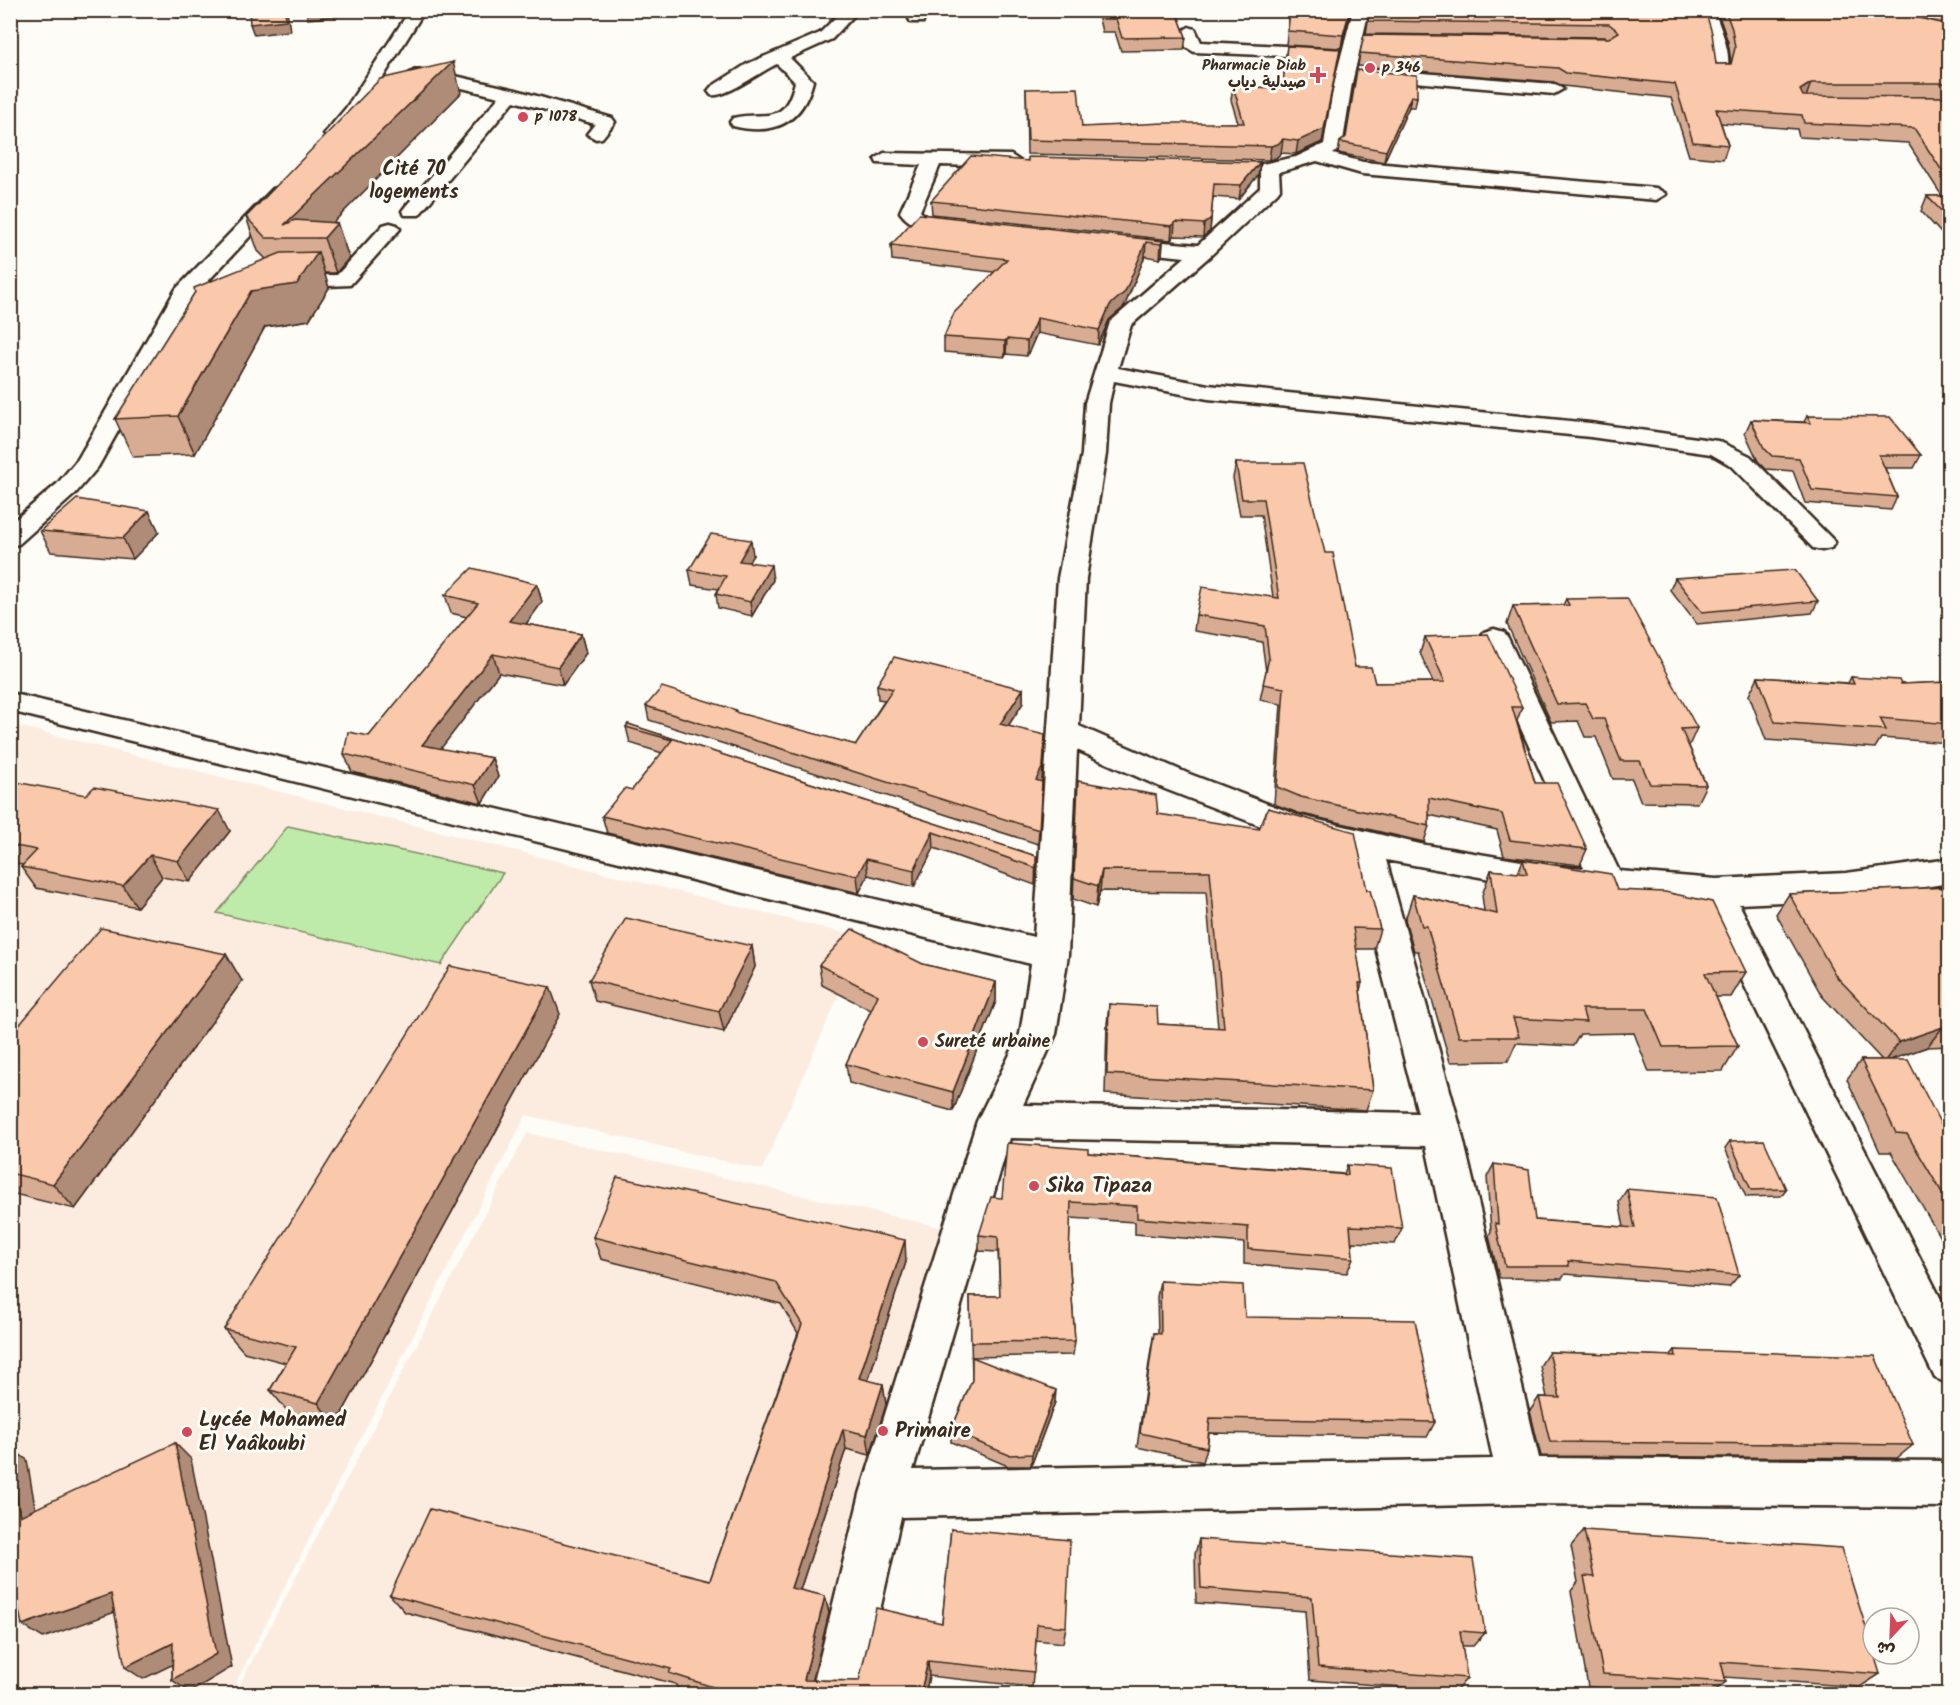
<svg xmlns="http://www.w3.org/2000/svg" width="1960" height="1705" viewBox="0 0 1960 1705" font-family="Kalam,'Playpen Sans Arabic',sans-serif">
  <rect width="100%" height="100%" fill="#fdfcf7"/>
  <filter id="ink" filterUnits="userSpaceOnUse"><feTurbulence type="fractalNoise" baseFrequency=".0167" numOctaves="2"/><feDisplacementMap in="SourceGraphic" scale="12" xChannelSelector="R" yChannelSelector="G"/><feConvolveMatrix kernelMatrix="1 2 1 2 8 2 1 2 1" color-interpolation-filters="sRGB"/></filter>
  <g filter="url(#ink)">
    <!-- built -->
    <g fill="#fcece0">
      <path d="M10 724 864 938 762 1170 526 1115 230 1694H11Z"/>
      <path d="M527 1133 953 1230 830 1694H235Z"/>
    </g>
    <!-- green -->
    <path fill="#beeba9" stroke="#7c8a64" stroke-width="1.5" d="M288 826 503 873 441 965 217 913Z"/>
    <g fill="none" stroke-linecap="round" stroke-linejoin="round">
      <defs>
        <g id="minor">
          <path d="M176 10H192L189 16H177Z"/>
          <path d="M410 10H425L362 111 339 138H327L324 134 346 108Z"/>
          <path d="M843 10H859L832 39 790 58 813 81C802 123 774 136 733 126L730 122 733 118C767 110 783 128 795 82L777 64C761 71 726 98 711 95L708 91 711 87 747 64 820 33Z"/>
          <path d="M912 10H928L923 22H911L909 19Z"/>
          <path d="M1353 10H1369L1352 83 1342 147 1333 154 1363 162 1656 188 1666 194 1656 200 1362 174 1317 161 1279 172 1280 189 1277 193 1210 256 1131 325 1118 368 1208 385 1590 423 1718 441 1750 456 1835 542 1831 548 1822 550 1813 548 1732 466 1711 454 1590 437 1208 399 1114 381 1109 403 1106 454 1086 578 1079 726 1187 773 1297 815 1420 844 1545 865 1584 868 1480 638 1484 632 1494 629 1504 632 1508 638 1619 871 1716 879 1846 873 1950 859V883L1846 899 1739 904 1950 1317V1384L1935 1378 1705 904 1615 896 1609 898 1545 889 1386 860 1461 1130 1539 1458 1950 1461V1507L1521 1504 901 1517 861 1694H811L860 1494 977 1121 1020 1034 1031 964 14 712 10 711V693L1034 937 1058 578 1082 454 1085 403 1110 322 1185 257 1117 250 1110 248 1107 244 1110 240 1117 238 1198 245 1260 188V168L1262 164 1296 157 1324 144 1334 83ZM1077 750 1165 789 1279 833 1351 851 1418 1113 1023 1105 1056 1034 1068 955ZM1010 1138 1426 1146 1493 1459 913 1470Z"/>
          <path d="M1698 10H1714C1720 28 1735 58 1725 76H1713L1710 46Z"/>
          <path d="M1189 27 1195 29 1201 42 1330 48 1338 53 1330 58 1194 52 1186 47 1181 32Z"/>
          <path d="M1374 69 1554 84 1563 89 1554 94 1368 78 1366 74Z"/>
          <path d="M429 70 516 90 612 118 615 122 602 138 596 139 587 134 595 124 514 101 419 215H405L402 211 405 207 499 97 429 80H415L407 75 415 70Z"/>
          <path d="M884 153 1011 155 1020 161 1011 167 940 165 920 211 925 216 965 223 968 227 965 231 958 233C937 230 913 231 900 212L921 165 877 163 875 159Z"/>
          <path d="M280 187 287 189 290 193 287 197 193 297 98 467 75 494 19 544 10 546V524L57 484 78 459 176 289 273 189Z"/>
          <path d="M390 223 397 225 400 229 350 285 283 288 276 286 272 282 276 278 283 276 337 275 383 225Z"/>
        </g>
      </defs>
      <!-- minor casing -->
      <use href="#minor" stroke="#3b2a1e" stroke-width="5"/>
      <!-- minor -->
      <use href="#minor" fill="#fdfcf7" fill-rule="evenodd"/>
    </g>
    <!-- wall -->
    <g fill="#d7ac92" stroke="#3b2a1e" stroke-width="1.5">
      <path d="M1097 10H1176L1186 37 1184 50 1121 51 1115 32H1102Z"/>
      <path d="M1192 10H1351L1341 48 1286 45 1289 16Z"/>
      <path d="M1705 10 1716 64H1730L1731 61 1728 42 1717 10H1883L1950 25V97H1898H1950V243L1921 211 1927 196H1942L1908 143 1799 137 1797 129 1721 123 1728 145 1723 159 1689 156 1671 98 1563 86 1554 82 1358 66 1360 53 1607 38 1605 37 1366 34 1368 21Z"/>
      <path d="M1887 10H1950V25Z"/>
      <path d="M1287 46 1338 62 1322 142 1296 154 1281 153 1276 158 1269 160 1027 154 1026 89 1082 127 1238 123 1231 100 1233 86 1272 88 1273 83H1283Z"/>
      <path d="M1357 70 1417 97 1415 107H1409L1384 162 1338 153 1340 142 1346 137Z"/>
      <path d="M461 93 333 222 337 223 349 258 336 273H324L329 288 309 320 265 327 195 454 133 457 115 419 266 259 258 251 246 217Z"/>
      <path d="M1028 160 1260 162 1258 175 1239 199 1213 197 1210 231 1203 237 1174 236 1171 240 932 214 931 201Z"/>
      <path d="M1163 241 1162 256 1160 259 1145 256 1124 307 1109 320 1098 345 1037 333 1027 356 1006 354 1005 357 944 352V337L994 272 892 260 891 245Z"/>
      <path d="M1807 416 1921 455 1914 468H1885L1897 497 1891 510 1805 503 1793 471 1766 469 1758 461 1745 433 1751 420 1804 422Z"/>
      <path d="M1236 463 1325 553 1355 667 1375 683 1433 682 1420 653 1425 637 1522 707 1517 721 1535 783 1587 849 1580 865 1504 856 1497 830 1429 815V826L1424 842 1298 813 1274 804 1281 704 1260 700 1266 672 1262 642 1194 631 1196 615 1273 597 1261 515H1240L1233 478Z"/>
      <path d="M149 511 159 532 133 559 51 552 40 531Z"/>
      <path d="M753 555 748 562 773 580 752 616 718 608 716 594 719 589 692 585 689 570Z"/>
      <path d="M1675 578 1818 601 1812 613 1697 624 1670 590Z"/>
      <path d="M537 584 542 602 526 624 581 634 586 653 563 685 499 673 440 749 492 758 498 777 482 803 352 772 344 754 369 736 467 617 451 613 445 595Z"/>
      <path d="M1566 599 1697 728 1689 746 1706 785 1697 803 1641 802 1632 779H1613L1596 737H1585L1578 721 1551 722 1507 624 1513 606 1563 605Z"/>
      <path d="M1758 677 1848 683 1851 677 1901 684 1950 682V743L1881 738 1875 748 1766 740 1749 695Z"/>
      <path d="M877 685 1023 689V703L1008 726 1042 780 1038 844 649 720 646 706 736 710V713L856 745 885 700 878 699Z"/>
      <path d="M628 724 1036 856 1035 885 934 848 914 887 868 875 859 893 607 833 602 816 632 790 662 753 630 743 626 727Z"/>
      <path d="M10 781 230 831 190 882 162 877 137 907 36 888 21 867 23 865 10 863Z"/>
      <path d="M1078 781 1158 814 1367 890 1380 929 1374 949H1356L1362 983 1360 990 1373 1090 1366 1110 1105 1094 1107 1024 1109 1004 1158 1024 1218 1028 1206 892 1100 891 1096 907 1073 899Z"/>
      <path d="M1523 860 1617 890 1746 972 1731 997H1716L1738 1046 1723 1071 1649 1072 1634 1033 1580 1034 1573 1046 1516 1043 1508 1061 1450 1062 1418 951H1414L1405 920 1413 895 1484 911 1482 895 1491 870 1518 873Z"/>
      <path d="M1950 887V1046L1927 1047 1890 1060 1949 1140H1950V1255L1891 1152H1880L1847 1079 1861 1060H1882L1822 996 1776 914 1789 894Z"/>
      <path d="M752 946 755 967 724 1032 595 1001 589 980Z"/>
      <path d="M923 964 996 982V1001L953 1111 849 1083 846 1064 871 1010 822 985 819 965Z"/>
      <path d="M242 981 75 1209 10 1193V1036Z"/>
      <path d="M560 1014 335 1426 289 1413 270 1390 286 1363 244 1352 224 1329Z"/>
      <path d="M1730 1141 1786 1189 1781 1196 1746 1197 1725 1148Z"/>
      <path d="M1088 1153 1344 1174 1347 1165 1402 1228 1395 1244 1352 1242 1353 1258 1347 1273 1244 1264V1243L1135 1234V1222L1070 1218 1069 1255 1075 1341 1073 1355 972 1357 1055 1402 1031 1466H1008L951 1442V1431L972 1380 970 1296H1000L998 1252 979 1251V1235L1002 1198Z"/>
      <path d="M1494 1164 1535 1220 1624 1227 1619 1202 1627 1189 1739 1275 1729 1287 1565 1274 1562 1279 1499 1278 1489 1236 1491 1231 1487 1177Z"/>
      <path d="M593 1237 906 1262 868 1381 883 1384 886 1405 870 1455 846 1449 800 1590 825 1596 829 1613 813 1680 859 1681 942 1623 951 1529 1066 1627 1063 1643 1036 1640 1032 1687 929 1676 925 1695H698L678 1688 675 1684 405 1612 390 1595 710 1580 798 1333 781 1304 601 1259Z"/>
      <path d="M1160 1281 1245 1317 1435 1422 1427 1437 1209 1433 1207 1448 1203 1462 1137 1447 1151 1349 1154 1333H1158L1157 1297Z"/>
      <path d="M1675 1350 1913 1445 1897 1458 1541 1456 1530 1411 1539 1397H1547L1540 1366 1549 1352 1670 1356Z"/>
      <path d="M1584 1530 1880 1674 1860 1687 1725 1677 1726 1682 1710 1695 1588 1687 1571 1591 1578 1582 1571 1546Z"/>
      <path d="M1199 1539 1485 1633 1473 1646H1462L1467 1678 1456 1691 1310 1680 1305 1611 1196 1603 1195 1554Z"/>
    </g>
    <!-- shaded-wall -->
    <g fill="#af8c77" stroke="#3b2a1e" stroke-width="1.5">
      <path d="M125 10H174L127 16Z"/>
      <path d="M285 10H287L290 31 254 35 250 24Z"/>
      <path d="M305 10H387V11L308 19Z"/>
      <path d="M1350 10H1351L1341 48 1343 35Z"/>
      <path d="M1340 49 1322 142 1296 154 1298 141Z"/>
      <path d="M453 62 461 93 318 238 284 225Z"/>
      <path d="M1811 83 1806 97 1795 104 1800 90Z"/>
      <path d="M1411 96 1409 107 1384 162 1386 151Z"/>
      <path d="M1283 139 1281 153 1276 158 1269 160 1271 146Z"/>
      <path d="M1260 162 1258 175 1239 199 1241 185Z"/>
      <path d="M1211 218 1210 231 1203 237 1204 224Z"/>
      <path d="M1175 222 1174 236 1171 240 1172 226Z"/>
      <path d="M337 223 349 258 336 273 324 238Z"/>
      <path d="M1163 241 1162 256 1160 259 1161 244Z"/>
      <path d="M1146 242 1145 256 1124 307 1109 320 1098 345 1099 330 1110 305Z"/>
      <path d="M318 252 329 288 309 320 265 327 195 454 178 416 251 291Z"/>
      <path d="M1037 318V333L1027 356V341Z"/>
      <path d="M1007 339 1006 354 1005 357V341Z"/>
      <path d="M149 511 159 532 133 559 123 538Z"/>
      <path d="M751 540 753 555 741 575 739 561Z"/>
      <path d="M771 565 773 580 752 616 750 602Z"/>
      <path d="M537 584 542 602 515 639 509 621Z"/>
      <path d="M581 634 586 653 563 685 558 667Z"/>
      <path d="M493 654 499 673 429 764 422 745Z"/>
      <path d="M1023 689V703L1000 738V724Z"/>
      <path d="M1045 735 1042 780 1035 794 1036 780Z"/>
      <path d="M492 758 498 777 482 803 475 785Z"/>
      <path d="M219 810 230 831 190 882 178 861Z"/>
      <path d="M933 832 934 848 914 887V870Z"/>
      <path d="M150 855 162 877 137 907 123 886Z"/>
      <path d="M866 859 868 875 859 893 857 876Z"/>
      <path d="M1102 870 1100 891 1096 907 1098 886Z"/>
      <path d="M752 946 755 967 724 1032 719 1011Z"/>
      <path d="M226 954 242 981 75 1209 53 1184Z"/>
      <path d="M996 982V1001L953 1111V1092Z"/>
      <path d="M550 987 560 1014 335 1426 318 1403Z"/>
      <path d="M1943 1027 1927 1047 1884 1062 1899 1042Z"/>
      <path d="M905 1240 906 1262 862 1399 859 1378Z"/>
      <path d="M883 1384 886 1405 870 1455 867 1435Z"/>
      <path d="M1056 1390 1055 1402 1031 1466 1032 1454Z"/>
      <path d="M843 1429 846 1449 795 1605 791 1588Z"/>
      <path d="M175 1443 191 1459 232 1667 190 1692 172 1680Z"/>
      <path d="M10 1447 27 1460 39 1530 20 1516 10 1460Z"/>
      <path d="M15 1591 35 1605 10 1617V1593Z"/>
      <path d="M111 1594 129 1607 43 1638 22 1625Z"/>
      <path d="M825 1596 829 1613 809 1695 804 1680Z"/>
      <path d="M173 1643 190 1656 143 1679 125 1667Z"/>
      <path d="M928 1661 929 1676 925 1695H920Z"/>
    </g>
    <!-- building -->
    <g fill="#fac8aa" stroke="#3b2a1e" stroke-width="1.5">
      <path d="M249 10H285L286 20 250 24Z"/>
      <path d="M1101 10H1176L1186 37 1122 38 1116 19H1103Z"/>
      <path d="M1290 10H1350L1343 35 1288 31Z"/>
      <path d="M1370 10H1705L1712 33 1716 64H1731L1735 48 1732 29 1725 10H1883L1950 25V83H1811L1800 90 1803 96 1950 97V183L1914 128 1804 123 1802 115 1716 109 1728 145 1693 142 1675 84 1566 73 1558 68 1360 53 1364 35 1609 38 1619 32 1609 24 1368 21Z"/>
      <path d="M1287 46 1340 49 1324 129 1298 141 1283 139 1278 144 1271 146 1028 140 1026 89 1078 88 1082 127 1164 123H1244L1233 86 1274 88 1273 83H1283Z"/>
      <path d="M453 62 284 225 295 220 337 223 324 238H266L246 217 380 79Z"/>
      <path d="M1357 70 1417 75V97L1411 96 1386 151 1340 142 1346 137Z"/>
      <path d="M971 156 1028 161V157L1260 162 1241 185 1214 184 1211 218 1204 224 1175 222 1172 226 931 201Z"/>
      <path d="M1927 196H1950V220Z"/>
      <path d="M919 214 1163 241 1161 244 1146 242 1125 292 1110 305 1099 330 1037 318 1027 341 1007 339 1005 341 944 337 954 313 1007 259 891 245Z"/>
      <path d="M318 252 297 284 251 291 178 416 115 419 195 292 194 288 281 253Z"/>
      <path d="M1807 416 1890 417 1921 455H1879L1897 497 1812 490 1799 458 1772 456 1764 448 1751 420 1811 423Z"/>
      <path d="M1236 463H1303L1325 553H1333L1355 667H1371L1375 683 1445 682 1425 637 1488 634 1522 707H1512L1535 783H1557L1587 849 1510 840 1502 814 1429 798V826L1301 797 1277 787 1284 688 1263 684 1269 658 1265 626 1196 615 1202 587 1279 598 1263 499H1242Z"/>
      <path d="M77 499 149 511 123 538 40 531Z"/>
      <path d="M711 534 751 540 739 561 771 565 750 602 716 594 726 576 689 570Z"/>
      <path d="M472 568 537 584 509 621 581 634 558 667 493 654 422 745 492 758 475 785 344 754 348 732 369 736 478 603 445 595Z"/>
      <path d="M1795 570 1818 601 1702 612 1675 578Z"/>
      <path d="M1627 598 1697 728 1681 729 1706 785 1650 784 1640 761H1621L1604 719H1593L1585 703 1557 704 1513 606 1569 605 1566 599Z"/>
      <path d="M894 657 1023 689 1000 724 1045 735 1043 766 1036 780 1042 782 1039 830 646 706 662 687 736 710 735 712 856 745 893 689 877 685Z"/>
      <path d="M1758 677 1854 684 1851 677 1899 680 1901 684 1950 682V724L1880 718 1886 730 1775 722Z"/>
      <path d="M628 724 1036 856V868L933 832 914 870 866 859 857 876 602 816 625 788 632 790 672 740 626 727Z"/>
      <path d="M10 781 86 795 94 787 219 810 178 861 150 855 123 886 21 867 37 850 10 845Z"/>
      <path d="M1078 781 1156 795 1158 814 1259 829 1268 808 1355 832 1367 890H1370L1380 929 1353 928 1362 983H1359L1373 1090 1107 1074 1109 1004 1157 1007 1158 1024 1224 1028 1210 871 1102 870 1098 886 1074 878Z"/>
      <path d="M1523 860 1611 874 1617 890 1665 892 1712 902 1746 972 1705 973 1738 1046 1663 1047 1647 1009H1582L1586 1022 1513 1018 1519 1037H1459L1427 926H1422L1413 895 1497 914 1491 870 1527 874Z"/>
      <path d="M1950 887V1027H1943L1899 1042 1836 976 1789 894Z"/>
      <path d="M626 918 752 946 719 1011 589 980Z"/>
      <path d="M101 928 226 954 53 1184 10 1173V1036Z"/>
      <path d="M852 929 923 964 996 982 953 1092 846 1064 878 995 819 965Z"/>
      <path d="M450 966 550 987 318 1403 270 1390 296 1347 224 1329Z"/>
      <path d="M1861 1060H1908L1949 1140H1950V1206L1907 1134 1896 1133Z"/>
      <path d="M1764 1140 1786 1189 1751 1190 1730 1141Z"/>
      <path d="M1007 1143 1088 1149V1153L1348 1175 1347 1165 1392 1168 1402 1228 1350 1226 1353 1258 1248 1249V1227L1137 1218V1206L1071 1202 1069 1255 1075 1341 971 1342 970 1296H1000L998 1237 979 1235 991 1197 1002 1198Z"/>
      <path d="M1494 1164 1529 1170 1535 1220 1635 1228 1627 1189 1717 1197 1739 1275 1568 1261 1569 1266H1505L1495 1223 1498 1224Z"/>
      <path d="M617 1177 905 1240 859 1378 883 1384 867 1435 843 1429 791 1588 825 1596 804 1680 859 1681 876 1608 942 1623 951 1529 1070 1540 1066 1627 1037 1624 1034 1672 928 1661 920 1695H738L669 1673 671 1669 390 1595 430 1509 710 1580 802 1324 776 1282 593 1237Z"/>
      <path d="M1160 1281 1243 1285 1245 1317 1415 1320 1435 1422 1210 1418 1207 1448 1140 1433 1154 1333 1161 1334Z"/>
      <path d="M1675 1350 1875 1356 1913 1445 1550 1442 1539 1397 1560 1398 1549 1352 1676 1356Z"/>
      <path d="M972 1357 1056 1390 1032 1454 1009 1455 951 1431 972 1380Z"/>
      <path d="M175 1443 216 1654 172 1680 173 1643 125 1667 111 1594 22 1625 15 1591 10 1593V1460L20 1516Z"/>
      <path d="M1584 1530 1841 1548 1873 1650V1654H1874L1880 1674 1721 1662 1726 1682 1603 1674 1584 1576 1594 1577Z"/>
      <path d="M1199 1539 1473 1559 1485 1633 1460 1631 1467 1678 1318 1667 1312 1597 1201 1588Z"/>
    </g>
  </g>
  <!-- markers -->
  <g fill="#d1495b" stroke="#fdfcf7" stroke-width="2">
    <circle cx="1370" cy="68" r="6"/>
    <path d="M1315 66h6v6h6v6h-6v6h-6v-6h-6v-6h6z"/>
    <circle cx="523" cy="117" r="6"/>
    <circle cx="923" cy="1042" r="6"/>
    <circle cx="1034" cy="1186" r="6"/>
    <circle cx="883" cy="1431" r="6"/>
    <circle cx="187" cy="1432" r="6"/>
  </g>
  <g text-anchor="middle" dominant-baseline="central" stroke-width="6" stroke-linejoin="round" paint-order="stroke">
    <!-- far-poi labels -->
    <g font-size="15" font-weight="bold" fill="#3b2a1e" stroke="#fdfcf7" text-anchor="start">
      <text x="1306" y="66" text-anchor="end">Pharmacie Diab<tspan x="1306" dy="17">صيدلية دياب</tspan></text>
      <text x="1382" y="68">p 346</text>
      <text x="535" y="117">p 1078</text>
    </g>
    <!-- poi labels -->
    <g font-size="18" font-weight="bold" fill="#3b2a1e" stroke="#fdfcf7" text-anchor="start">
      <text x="935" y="1042">Sureté urbaine</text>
    </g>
    <!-- far-district labels -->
    <g font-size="20" font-weight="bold" fill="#3b2a1e" stroke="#fdfcf7">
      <text x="414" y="170">Cité 70<tspan x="414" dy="23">logements</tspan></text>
    </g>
    <!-- near-poi labels -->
    <g font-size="21" font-weight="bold" fill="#3b2a1e" stroke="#fdfcf7" text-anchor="start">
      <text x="1046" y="1186">Sika Tipaza</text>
      <text x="199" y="1420">Lycée Mohamed<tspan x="199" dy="24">El Yaâkoubi</tspan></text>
      <text x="895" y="1431">Primaire</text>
    </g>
  </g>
  <!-- margin -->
  <rect width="1960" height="1705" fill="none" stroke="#fdfcf7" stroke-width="36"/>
  <rect x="18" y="18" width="1924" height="1669" fill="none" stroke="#3b2a1e" stroke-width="2" filter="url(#ink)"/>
  <!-- north arrow -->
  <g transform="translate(1891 1636) rotate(203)"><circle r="28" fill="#fdfcf7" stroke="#afa8a0" stroke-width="1.5"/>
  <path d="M0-4.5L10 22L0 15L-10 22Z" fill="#d1495b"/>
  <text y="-9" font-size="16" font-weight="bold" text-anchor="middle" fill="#3b2a1e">ش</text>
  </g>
</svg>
